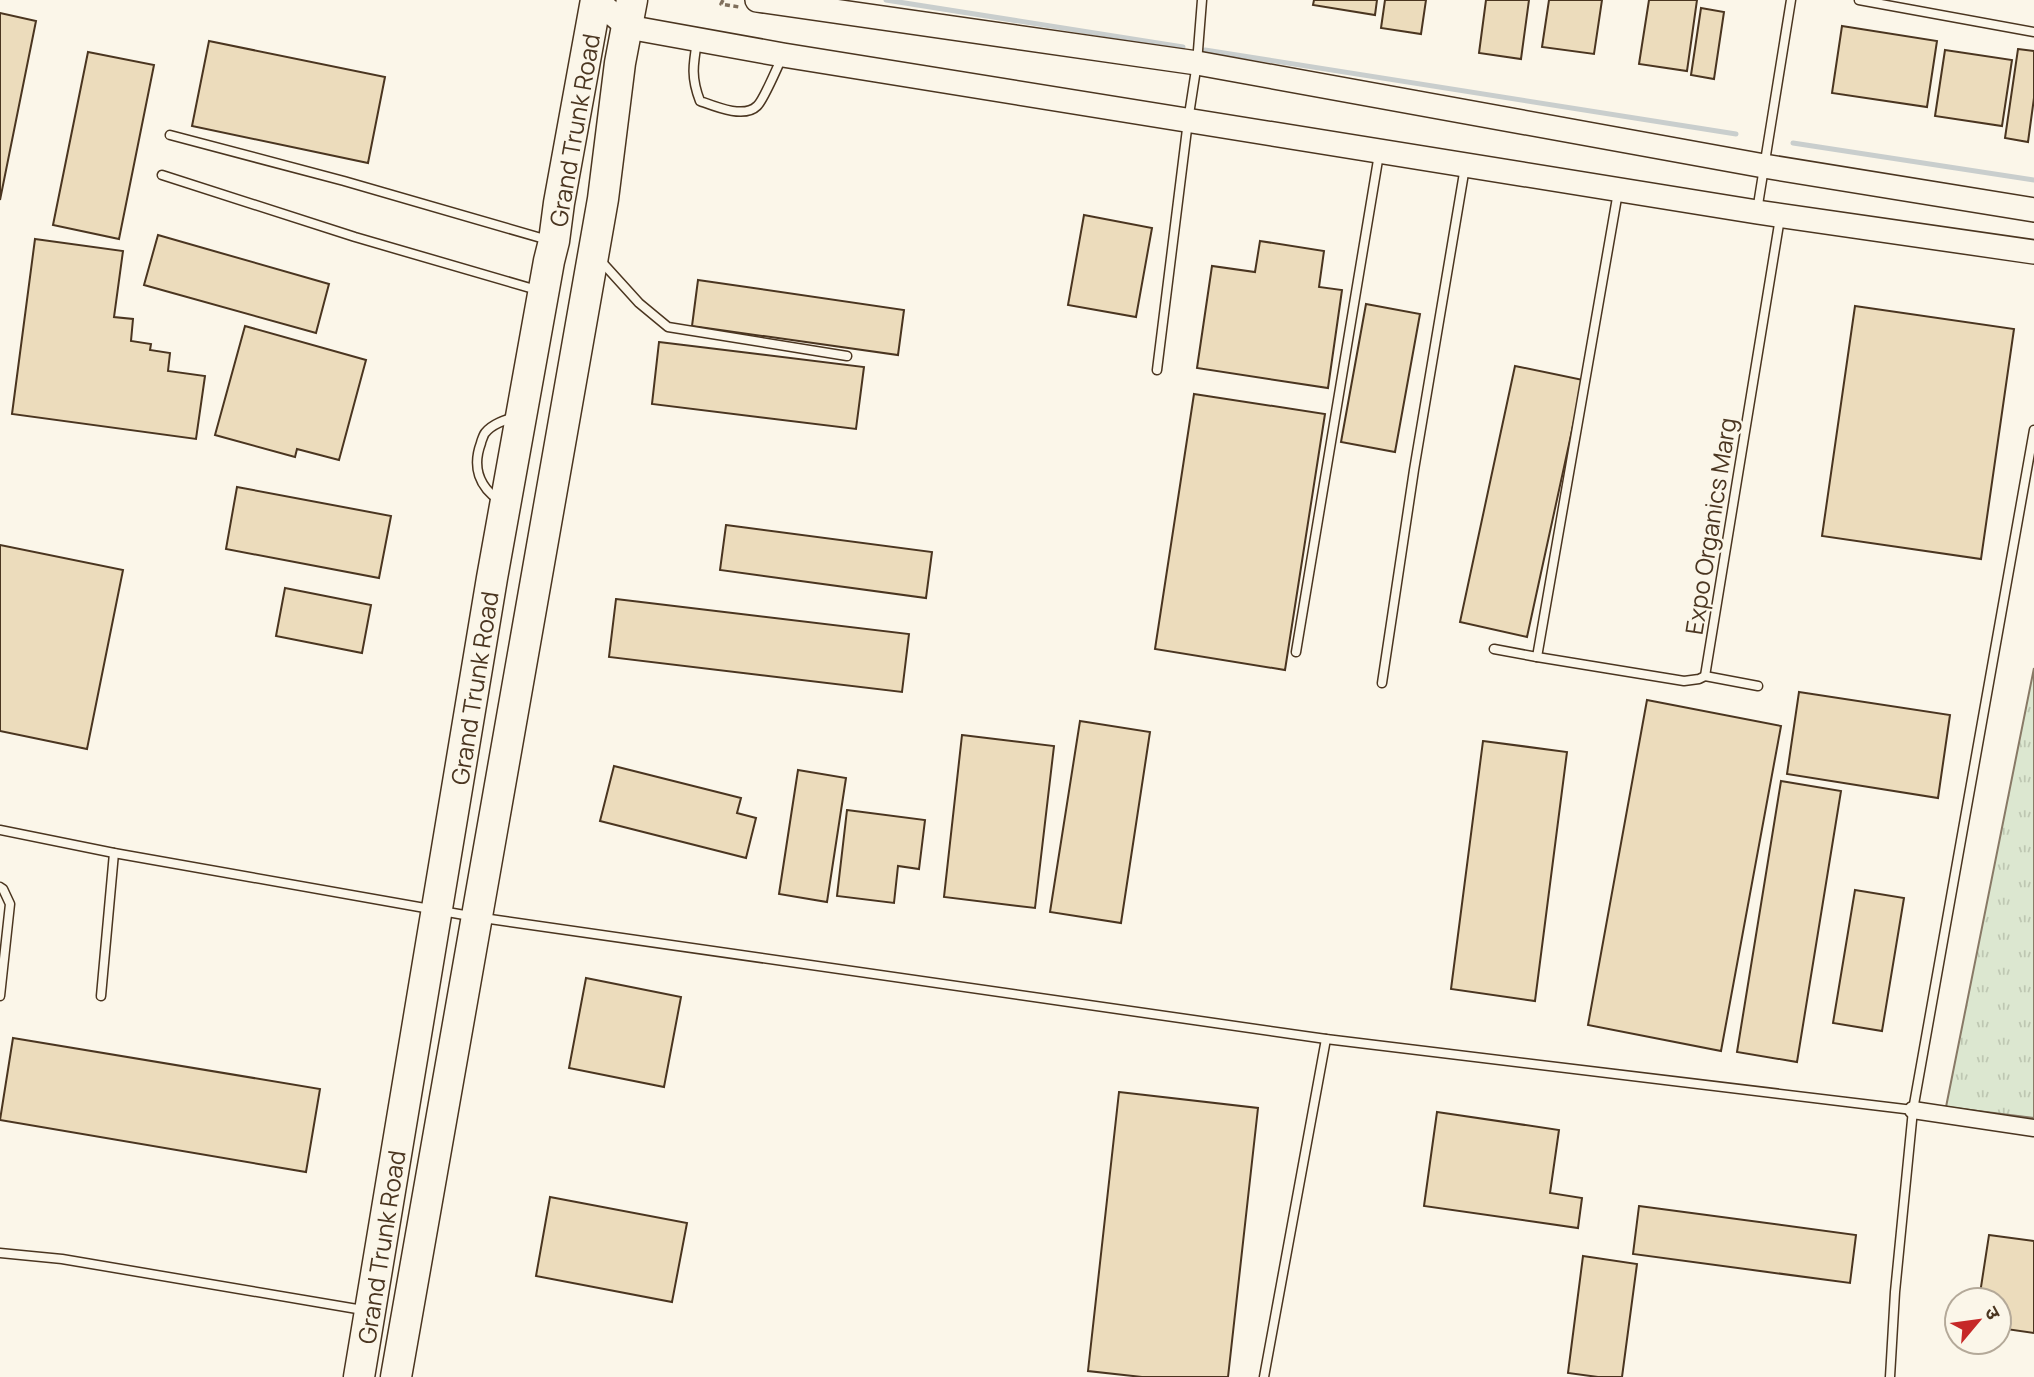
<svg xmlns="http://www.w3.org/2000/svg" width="2034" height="1377" viewBox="0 0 2034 1377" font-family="Manrope,'Noto Sans Devanagari',sans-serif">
  <defs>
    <pattern id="grass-tufts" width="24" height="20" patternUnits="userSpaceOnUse" patternTransform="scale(1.75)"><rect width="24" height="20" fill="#dce7d0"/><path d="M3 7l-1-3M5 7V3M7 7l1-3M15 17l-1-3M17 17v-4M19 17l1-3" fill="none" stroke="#bec7b2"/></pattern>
  </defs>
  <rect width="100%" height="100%" fill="#fbf6e9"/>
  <!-- grass -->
  <path fill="url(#grass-tufts)" stroke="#887966" stroke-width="2" d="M2034 668V1118L1946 1107Z"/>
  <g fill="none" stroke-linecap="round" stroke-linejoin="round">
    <!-- stream -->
    <g stroke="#c9cecd" stroke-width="5">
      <path d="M886 0 1183 47"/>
      <path d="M1205 50 1736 134"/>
      <path d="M1793 143 2034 180"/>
    </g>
  </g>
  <!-- building -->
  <g fill="#ecdcbc" stroke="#4a3520" stroke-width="2">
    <path d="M1314 0H1377L1375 15 1313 5Z"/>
    <path d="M1385 0H1426L1421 34 1381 28Z"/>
    <path d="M1486 0H1529L1521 59 1479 53Z"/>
    <path d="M1549 0H1602L1594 54 1542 47Z"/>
    <path d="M1649 0H1697L1687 71 1639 64Z"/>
    <path d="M1701 8 1724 12 1714 79 1691 75Z"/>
    <path d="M0 13 36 21 0 200Z"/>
    <path d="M1842 26 1937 41 1927 107 1832 93Z"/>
    <path d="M209 41 385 77 368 163 192 126Z"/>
    <path d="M2018 49 2034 51V98L2028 142 2005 138Z"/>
    <path d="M1945 50 2012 60 2002 126 1935 116Z"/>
    <path d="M88 52 154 65 119 239 53 225Z"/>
    <path d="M1084 215 1152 228 1136 317 1068 305Z"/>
    <path d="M158 235 329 284 316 333 144 285Z"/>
    <path d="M35 239 123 251 114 317 133 319 131 341 151 344 150 350 170 353 168 371 205 376 196 439 12 414Z"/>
    <path d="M1260 241 1324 251 1319 287 1342 290 1328 388 1197 368 1212 266 1255 272Z"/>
    <path d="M698 280 904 310 898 355 692 326Z"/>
    <path d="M1366 304 1420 314 1395 452 1341 442Z"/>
    <path d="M1855 306 2014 329 1981 559 1822 536Z"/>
    <path d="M245 326 366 360 339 460 297 449 295 457 215 435Z"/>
    <path d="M659 342 864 367 856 429 652 404Z"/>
    <path d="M1515 366 1583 380 1527 637 1460 622Z"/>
    <path d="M1194 394 1325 414 1285 670 1155 649Z"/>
    <path d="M237 487 391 516 379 578 226 549Z"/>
    <path d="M726 525 932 552 926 598 720 570Z"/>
    <path d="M0 545 123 570 87 749 0 731Z"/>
    <path d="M285 588 371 605 362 653 276 636Z"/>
    <path d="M616 599 909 634 902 692 609 657Z"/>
    <path d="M1799 692 1950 715 1938 798 1787 774Z"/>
    <path d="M1647 700 1781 726 1721 1051 1588 1025Z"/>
    <path d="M1080 721 1150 732 1121 923 1050 912Z"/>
    <path d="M962 735 1054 746 1035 908 944 897Z"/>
    <path d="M1483 741 1567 752 1535 1001 1451 989Z"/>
    <path d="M614 766 741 798 737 813 756 818 746 858 600 821Z"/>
    <path d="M798 770 846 778 827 902 779 894Z"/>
    <path d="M1781 781 1841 791 1797 1062 1737 1052Z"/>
    <path d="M847 810 925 820 919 869 898 866 894 903 837 896Z"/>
    <path d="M1855 890 1904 898 1882 1031 1833 1023Z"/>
    <path d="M586 978 681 997 664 1087 569 1068Z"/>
    <path d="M13 1038 320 1089 306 1172 0 1120Z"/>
    <path d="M1119 1092 1258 1108 1228 1377H1142L1088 1371Z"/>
    <path d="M1437 1112 1559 1130 1550 1193 1582 1198 1578 1228 1424 1206Z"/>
    <path d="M550 1197 687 1223 672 1302 536 1276Z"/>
    <path d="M1639 1206 1856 1235 1850 1283 1633 1254Z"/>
    <path d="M1989 1235 2034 1241V1333L1999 1328V1300H1979Z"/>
    <path d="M1583 1256 1637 1264 1622 1377H1598L1568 1373Z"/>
  </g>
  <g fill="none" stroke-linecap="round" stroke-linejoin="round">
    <defs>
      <g id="lane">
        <path d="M1859 0 2034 32"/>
        <path d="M697 42C693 65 691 78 700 101 714 106 744 119 757 106 763 101 778 66 782 57"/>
        <path d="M170 135 344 181 548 240"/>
        <path d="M162 175 355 237 537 290"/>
        <path d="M1618 192 1537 657 1684 681 1699 679 1705 676 1780 218"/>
        <path d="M1757 211 1791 0"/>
        <path d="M600 260 639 303 668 327 847 356"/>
        <path d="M1157 370 1188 121 1197 63 1202 0"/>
        <path d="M500 501C479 487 472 467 481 443 481 442 484 434 485 433 492 424 505 420 515 417"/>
        <path d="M1494 649 1537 657"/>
        <path d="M1296 652 1379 154"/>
        <path d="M1705 676 1758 686"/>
        <path d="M1382 683 1414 470 1465 167"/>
        <path d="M0 830 114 853 470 916"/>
        <path d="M0 887 3 889 10 904 0 996"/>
        <path d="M483 918 1326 1039 1913 1110"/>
        <path d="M101 996 114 853"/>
        <path d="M0 1253 62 1259 363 1310"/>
        <path d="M1264 1377 1326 1039"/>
        <path d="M1890 1377 1895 1292 1913 1110 2034 430"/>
      </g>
      <path id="street" d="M1913 1110 2034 1128"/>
      <g id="secondary">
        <path d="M596 0 628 27 783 55 1757 212 2034 252"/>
        <path d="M757 0 1197 63 1764 166 2034 210"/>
      </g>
      <g id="highway">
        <path d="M359 1377 492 578 549 261 554 241 559 203 596 0"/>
        <path d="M396 1377 603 199 620 63 632 0"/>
      </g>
    </defs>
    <!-- lane casing -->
    <use href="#lane" stroke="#4a3520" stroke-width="11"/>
    <!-- street casing -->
    <use href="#street" stroke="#4a3520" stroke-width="19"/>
    <!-- secondary casing -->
    <use href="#secondary" stroke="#4a3520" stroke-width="26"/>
    <!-- highway casing -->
    <use href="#highway" stroke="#4a3520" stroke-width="33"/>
    <!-- path -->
    <path stroke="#7f6f5c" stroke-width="3.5" stroke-dasharray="5 3.5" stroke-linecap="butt" d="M723 0 721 4 739 7"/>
    <!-- lane -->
    <use href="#lane" stroke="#fbf6e9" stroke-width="8"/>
    <!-- street -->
    <use href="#street" stroke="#fbf6e9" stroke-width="16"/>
    <!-- secondary -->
    <use href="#secondary" stroke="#fbf6e9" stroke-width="23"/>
    <!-- highway -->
    <use href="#highway" stroke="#fbf6e9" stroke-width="30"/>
  </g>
  <g text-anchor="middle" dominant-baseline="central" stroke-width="5" stroke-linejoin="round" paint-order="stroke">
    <!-- street labels -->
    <g font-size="24" fill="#4a3520" stroke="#fbf6e9">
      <text transform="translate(574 130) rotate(-80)">Grand Trunk Road</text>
      <text transform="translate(1710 526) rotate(-81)">Expo Organics Marg</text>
      <text transform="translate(474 688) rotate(-81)">Grand Trunk Road</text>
      <text transform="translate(381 1247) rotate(-81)">Grand Trunk Road</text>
    </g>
  </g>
  <!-- north arrow -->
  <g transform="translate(1978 1321) rotate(61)"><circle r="33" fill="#fbf6e9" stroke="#b4a999" stroke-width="2"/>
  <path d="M0-5L12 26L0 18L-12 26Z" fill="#c62828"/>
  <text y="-10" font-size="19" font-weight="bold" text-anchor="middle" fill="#4a3520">उ</text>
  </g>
</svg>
